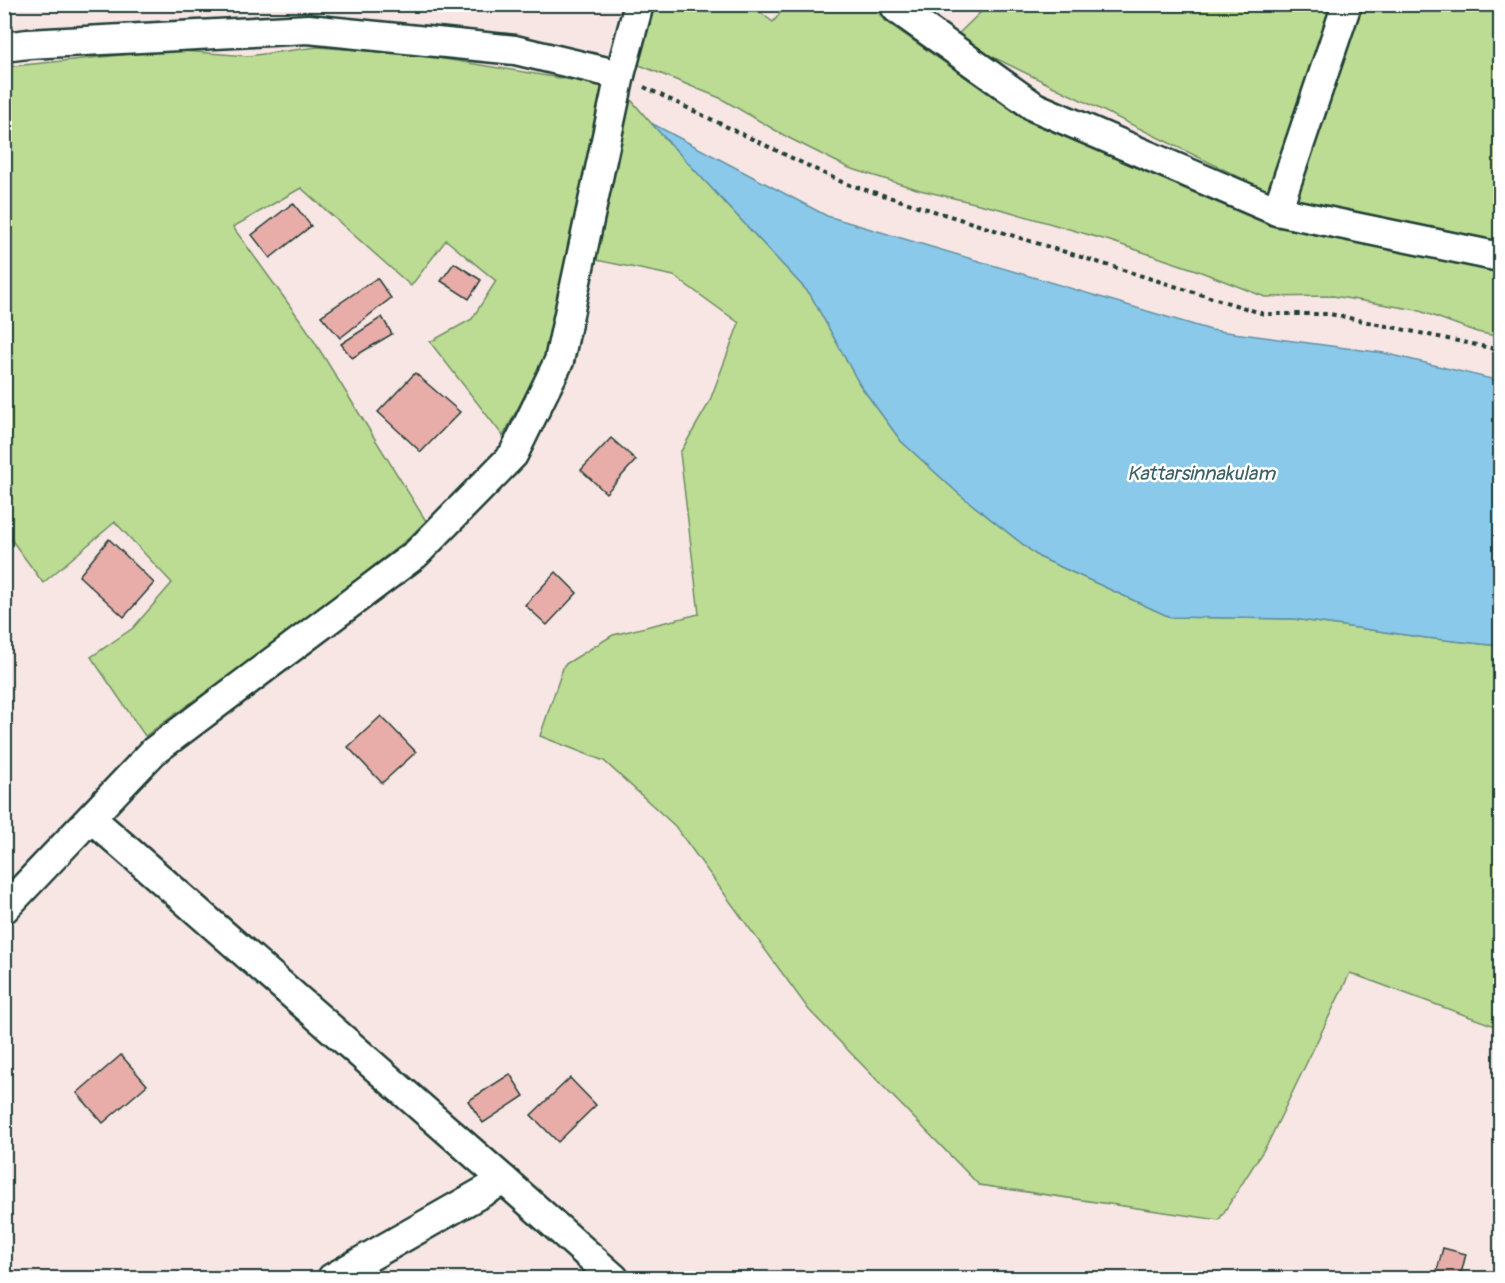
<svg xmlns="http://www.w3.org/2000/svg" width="1505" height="1283" viewBox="0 0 1505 1283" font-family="Pangolin,sans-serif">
  <rect width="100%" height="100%" fill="#f8e6e5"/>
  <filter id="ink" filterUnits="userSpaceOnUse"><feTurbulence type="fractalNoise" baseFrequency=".0167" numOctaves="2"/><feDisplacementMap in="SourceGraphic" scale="12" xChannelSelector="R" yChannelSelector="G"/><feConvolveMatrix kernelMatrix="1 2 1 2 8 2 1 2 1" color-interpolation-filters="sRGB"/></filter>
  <g filter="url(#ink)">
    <!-- green -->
    <g fill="#bcdb93" stroke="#6e8c64" stroke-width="1.5">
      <path d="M653 5H750L773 22 787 5H872L884 20 1029 122 1273 219 1500 266V337L1477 332 1417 310 1333 296 1265 297 1196 270 1110 241 1004 210 920 190 849 168 787 137 720 98 637 64Z"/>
      <path d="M988 5H1337L1274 194 954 38Z"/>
      <path d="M1354 5H1500V247L1287 202Z"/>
      <path d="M317 47 414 54 608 86 570 238 547 354 503 436 430 342 472 319 496 281 446 240 411 286 301 188 233 227 306 328 426 521 409 538 304 621 145 736 91 657 133 628 172 583 115 522 43 583 5 531 4 67 170 50 248 56Z"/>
      <path d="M626 94 651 123 810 294 860 385 901 441 959 494 1039 557 1170 617 1294 619 1427 638 1500 646V1028L1350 973 1268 1143 1219 1220 979 1185 809 1010 675 826 604 761 540 736 564 665 613 635 699 614 680 453 709 403 739 323 674 276 596 260Z"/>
    </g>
    <!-- water -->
    <path fill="#8bc9eb" stroke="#6091a2" stroke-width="1.5" d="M651 123 827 216 1211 330 1384 353 1500 381V646L1427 638 1294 619 1170 617 1039 557 959 494 901 441 860 385 810 294Z"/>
    <!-- building -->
    <g fill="#e8ada8" stroke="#1f3d34" stroke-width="1.5">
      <path d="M293 203 311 226 270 258 252 235Z"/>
      <path d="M454 263 481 280 469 299 441 281Z"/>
      <path d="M377 278 391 298 340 338 321 316Z"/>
      <path d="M382 317 392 334 352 358 341 344Z"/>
      <path d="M415 373 460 412 421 452 378 412Z"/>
      <path d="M611 438 636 460 606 493 581 470Z"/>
      <path d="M109 539 154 583 124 617 79 576Z"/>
      <path d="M556 572 577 593 547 625 525 605Z"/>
      <path d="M381 716 416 752 382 783 348 747Z"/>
      <path d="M121 1055 147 1085 103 1123 77 1093Z"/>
      <path d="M510 1074 524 1096 483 1123 468 1101Z"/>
      <path d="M570 1078 596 1105 558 1142 531 1115Z"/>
      <path d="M1443 1248 1466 1254 1460 1278H1435Z"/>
    </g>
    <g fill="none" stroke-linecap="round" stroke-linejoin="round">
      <defs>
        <g id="minor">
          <path d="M894 4 896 8 1035 107 1277 211 1500 257"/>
          <path d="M4 47 28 44 308 29 515 50 620 75"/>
          <path d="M1277 211 1347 4"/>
          <path d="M91 818 504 1180 614 1278"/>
          <path d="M4 909 154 751 416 554 513 455 559 361 620 75 639 4"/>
          <path d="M332 1278 504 1180"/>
        </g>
      </defs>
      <!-- minor casing -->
      <use href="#minor" stroke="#1f3d34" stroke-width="33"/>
      <!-- path -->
      <path stroke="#1f3d34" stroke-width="4" stroke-dasharray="4.5 4.5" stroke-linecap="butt" d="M644 87 844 183 1264 314H1330L1500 350"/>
      <!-- minor -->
      <use href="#minor" stroke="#fff" stroke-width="28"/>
    </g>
  </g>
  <g text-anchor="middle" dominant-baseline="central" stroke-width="5" stroke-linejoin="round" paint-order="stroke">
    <!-- water labels -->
    <g font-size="20" font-style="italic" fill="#3a6062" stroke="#fff">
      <text x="1201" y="473">Kattarsinnakulam</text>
    </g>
  </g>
  <!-- margin -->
  <rect width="1505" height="1283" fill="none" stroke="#fff" stroke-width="24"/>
  <rect x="12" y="12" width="1481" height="1259" fill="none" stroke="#1f3d34" stroke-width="2" filter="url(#ink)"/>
</svg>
